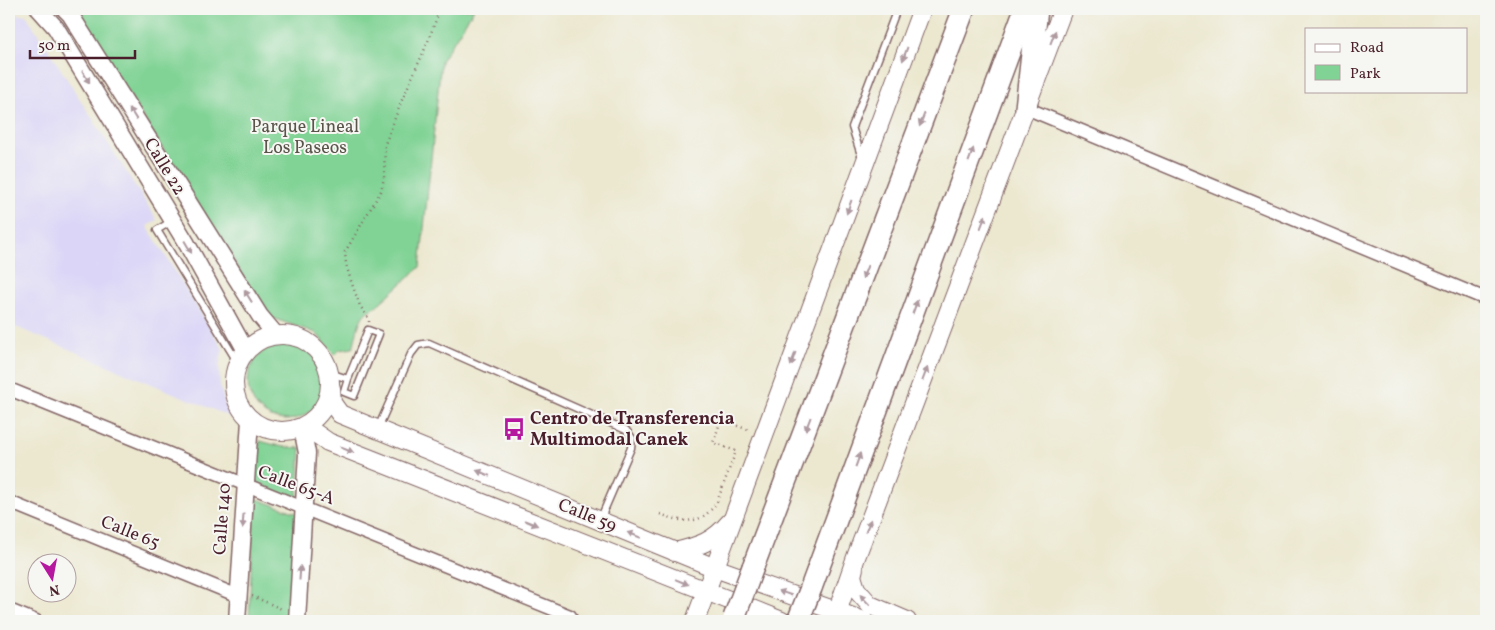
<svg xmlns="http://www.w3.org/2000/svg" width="1495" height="630" viewBox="0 0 1495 630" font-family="Vollkorn,serif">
  <rect width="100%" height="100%" fill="#f6f6f2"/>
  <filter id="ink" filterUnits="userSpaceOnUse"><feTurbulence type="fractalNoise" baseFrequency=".02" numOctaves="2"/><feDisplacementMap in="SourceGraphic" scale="10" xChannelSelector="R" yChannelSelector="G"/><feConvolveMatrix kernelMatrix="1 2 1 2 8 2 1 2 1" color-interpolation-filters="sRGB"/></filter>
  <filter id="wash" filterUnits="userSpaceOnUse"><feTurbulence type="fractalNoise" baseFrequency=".0096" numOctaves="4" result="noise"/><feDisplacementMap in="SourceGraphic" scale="20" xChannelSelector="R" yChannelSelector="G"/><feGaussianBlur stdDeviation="1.12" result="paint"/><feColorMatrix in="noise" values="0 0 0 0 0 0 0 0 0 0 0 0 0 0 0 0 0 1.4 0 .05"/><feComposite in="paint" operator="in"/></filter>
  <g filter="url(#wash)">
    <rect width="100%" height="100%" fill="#ece8d0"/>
    <!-- built -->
    <path fill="#dbd6f7" d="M9 15H26L157 220 147 226 223 349 219 366 220 386 225 404 233 418 9 324Z"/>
    <!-- green -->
    <g fill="#81d395" stroke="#667960">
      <path d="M83 9H474L441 61 420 267 373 309C358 312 357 336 353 348L339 350 335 355 316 333 269 317 78 14Z"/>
      <circle cx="286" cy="382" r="38"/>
      <path d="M260 441 283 447 301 448 297 501 255 483Z"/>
      <path d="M254 498 297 513 291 621H249Z"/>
    </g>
  </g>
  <g filter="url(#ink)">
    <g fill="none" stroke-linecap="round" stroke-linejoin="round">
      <defs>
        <g id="service">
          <path d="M862 158 852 127 897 9"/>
          <path d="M172 221 157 230 238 363"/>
          <path d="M330 373 348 379 344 392 354 396 379 334 368 330 348 379"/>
          <path d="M378 428 411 354 418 345 429 343 626 430 632 438 631 448 600 520"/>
        </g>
        <g id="minor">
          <path d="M1026 108 1486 299"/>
          <path d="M9 389 570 616 568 621"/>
          <path d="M9 502 231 593 239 594"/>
          <path d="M9 610 36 621"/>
        </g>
        <g id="tertiary">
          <path d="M39 9 56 28 187 244 246 351"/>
          <path d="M65 9 70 14 260 316 276 335"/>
          <path d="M237 621 250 420"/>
          <path d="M297 621 307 453 302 428"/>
        </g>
        <g id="secondary">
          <circle cx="282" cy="383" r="48"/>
          <path d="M331 388 332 403 340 414 715 568 864 621"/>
          <path d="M305 426 328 442 782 621"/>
          <path d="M675 552C699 546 713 542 730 522"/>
          <path d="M854 568 852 576 856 589 870 605 907 621"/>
          <path d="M695 621 922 9"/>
          <path d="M834 621 856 557 1063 9"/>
        </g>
        <g id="trunk">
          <path d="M1026 108 1037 9"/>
          <path d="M753 567 964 9"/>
          <path d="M811 588 1025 9"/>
        </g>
      </defs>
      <!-- service casing -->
      <use href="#service" stroke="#836565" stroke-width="9"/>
      <!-- minor casing -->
      <use href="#minor" stroke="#836565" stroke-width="15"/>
      <!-- tertiary casing -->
      <use href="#tertiary" stroke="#836565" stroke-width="19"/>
      <!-- secondary casing -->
      <use href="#secondary" stroke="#836565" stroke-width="20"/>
      <!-- trunk casing -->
      <use href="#trunk" stroke="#836565" stroke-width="24"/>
      <!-- path -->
      <g stroke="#836565" stroke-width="2.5" stroke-dasharray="1 4" stroke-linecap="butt">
        <path d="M369 322V319L360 306 351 281 346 264 345 252 381 191 384 178 385 144 402 100 427 44 440 9"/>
        <path d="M660 514C684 523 701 526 717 502L736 451 713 443 721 420 749 430"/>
        <path d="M252 596 284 610"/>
      </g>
      <!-- service -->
      <use href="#service" stroke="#fff" stroke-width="6"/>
      <!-- minor -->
      <use href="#minor" stroke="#fff" stroke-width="12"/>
      <!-- tertiary -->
      <use href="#tertiary" stroke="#fff" stroke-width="16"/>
      <!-- secondary -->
      <use href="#secondary" stroke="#fff" stroke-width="18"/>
      <!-- trunk -->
      <use href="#trunk" stroke="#fff" stroke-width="21"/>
      <defs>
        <g id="trunk-bridge">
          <path d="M734 618 753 567"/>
          <path d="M798 621 811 588"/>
        </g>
      </defs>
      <!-- trunk-bridge casing -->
      <use href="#trunk-bridge" stroke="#836565" stroke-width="24" stroke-linecap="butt"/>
      <!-- trunk-bridge -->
      <use href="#trunk-bridge" stroke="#fff" stroke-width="21"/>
    </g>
    <!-- one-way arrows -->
    <defs><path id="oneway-solid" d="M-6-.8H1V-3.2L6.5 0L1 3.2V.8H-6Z" transform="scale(1.25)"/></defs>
    <g fill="#ae9aa0">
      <use href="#oneway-solid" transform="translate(1053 37) rotate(-69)"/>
      <use href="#oneway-solid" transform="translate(905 54) rotate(110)"/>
      <use href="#oneway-solid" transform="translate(86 77) rotate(59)"/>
      <use href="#oneway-solid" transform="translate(133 114) rotate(-122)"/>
      <use href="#oneway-solid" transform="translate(922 120) rotate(111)"/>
      <use href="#oneway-solid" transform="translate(971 155) rotate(-70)"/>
      <use href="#oneway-solid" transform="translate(849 207) rotate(110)"/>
      <use href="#oneway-solid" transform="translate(983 222) rotate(-69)"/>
      <use href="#oneway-solid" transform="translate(188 247) rotate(60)"/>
      <use href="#oneway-solid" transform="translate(865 272) rotate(111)"/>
      <use href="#oneway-solid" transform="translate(248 296) rotate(-122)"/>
      <use href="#oneway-solid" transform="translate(915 307) rotate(-70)"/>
      <use href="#oneway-solid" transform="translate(793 359) rotate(110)"/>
      <use href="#oneway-solid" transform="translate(925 374) rotate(-69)"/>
      <use href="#oneway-solid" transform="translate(808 424) rotate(111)"/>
      <use href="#oneway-solid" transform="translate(347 450) rotate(22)"/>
      <use href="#oneway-solid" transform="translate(858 460) rotate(-70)"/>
      <use href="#oneway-solid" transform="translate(483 473) rotate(-158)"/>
      <use href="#oneway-solid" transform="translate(243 521) rotate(94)"/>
      <use href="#oneway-solid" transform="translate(531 523) rotate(22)"/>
      <use href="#oneway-solid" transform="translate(868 526) rotate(-69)"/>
      <use href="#oneway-solid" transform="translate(634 535) rotate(-158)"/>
      <use href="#oneway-solid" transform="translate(300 573) rotate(-86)"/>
      <use href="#oneway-solid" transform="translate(682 582) rotate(22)"/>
      <use href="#oneway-solid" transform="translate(785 593) rotate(-161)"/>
      <use href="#oneway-solid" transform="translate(865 600) rotate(-133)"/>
    </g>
  </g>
  <!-- icons -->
  <defs>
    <symbol id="bus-bare" viewBox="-9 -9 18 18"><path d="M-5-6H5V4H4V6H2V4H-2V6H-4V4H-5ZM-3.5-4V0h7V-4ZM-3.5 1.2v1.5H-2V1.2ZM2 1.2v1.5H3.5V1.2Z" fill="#b5179e" stroke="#f6f6f2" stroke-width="2.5" paint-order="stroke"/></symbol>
  </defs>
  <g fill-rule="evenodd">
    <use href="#bus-bare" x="498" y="413" width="32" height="32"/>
  </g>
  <g text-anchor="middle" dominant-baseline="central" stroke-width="4" stroke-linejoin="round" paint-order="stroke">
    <!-- park labels -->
    <g font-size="18" fill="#5a554b" stroke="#f6f6f2">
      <text x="305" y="127">Parque Lineal<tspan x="305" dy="21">Los Paseos</tspan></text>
    </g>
    <!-- street labels -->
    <g font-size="18" fill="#4a1f2b" stroke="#f6f6f2">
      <text transform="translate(164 167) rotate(59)">Calle 22</text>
      <text transform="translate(296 486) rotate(21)">Calle 65-A</text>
      <text transform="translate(587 516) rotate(22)">Calle 59</text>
      <text transform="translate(223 519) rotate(-86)">Calle 140</text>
      <text transform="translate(130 533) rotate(22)">Calle 65</text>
    </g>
    <!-- poi labels -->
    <g font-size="18" font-weight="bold" fill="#4a1f2b" stroke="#f6f6f2" text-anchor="start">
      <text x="530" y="419">Centro de Transferencia<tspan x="530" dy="21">Multimodal Canek</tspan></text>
    </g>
  </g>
  <!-- margin -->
  <rect width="1495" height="630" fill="none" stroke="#f6f6f2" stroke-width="30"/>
  <!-- legend -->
  <rect x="1305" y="28" width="162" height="65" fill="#f6f6f2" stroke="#b1a0a2"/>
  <rect x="1315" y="44" width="25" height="8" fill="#ffffff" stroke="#b1a0a2"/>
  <text x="1350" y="52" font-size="15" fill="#4a1f2b">Road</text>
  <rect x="1315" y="65" width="25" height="15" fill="#81d395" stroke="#b1a0a2"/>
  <text x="1350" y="78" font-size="15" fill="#4a1f2b">Park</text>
  <!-- north arrow -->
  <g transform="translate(52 578) rotate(169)"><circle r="24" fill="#f6f6f2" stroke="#b1a0a2"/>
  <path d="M0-4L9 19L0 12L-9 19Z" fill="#b5179e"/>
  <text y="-8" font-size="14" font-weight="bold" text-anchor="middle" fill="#4a1f2b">N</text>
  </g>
  <!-- scale -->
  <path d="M30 50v8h105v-8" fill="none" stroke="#4a1f2b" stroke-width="2.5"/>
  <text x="38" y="50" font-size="15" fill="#4a1f2b" stroke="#f6f6f2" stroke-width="4" paint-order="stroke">50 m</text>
</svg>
